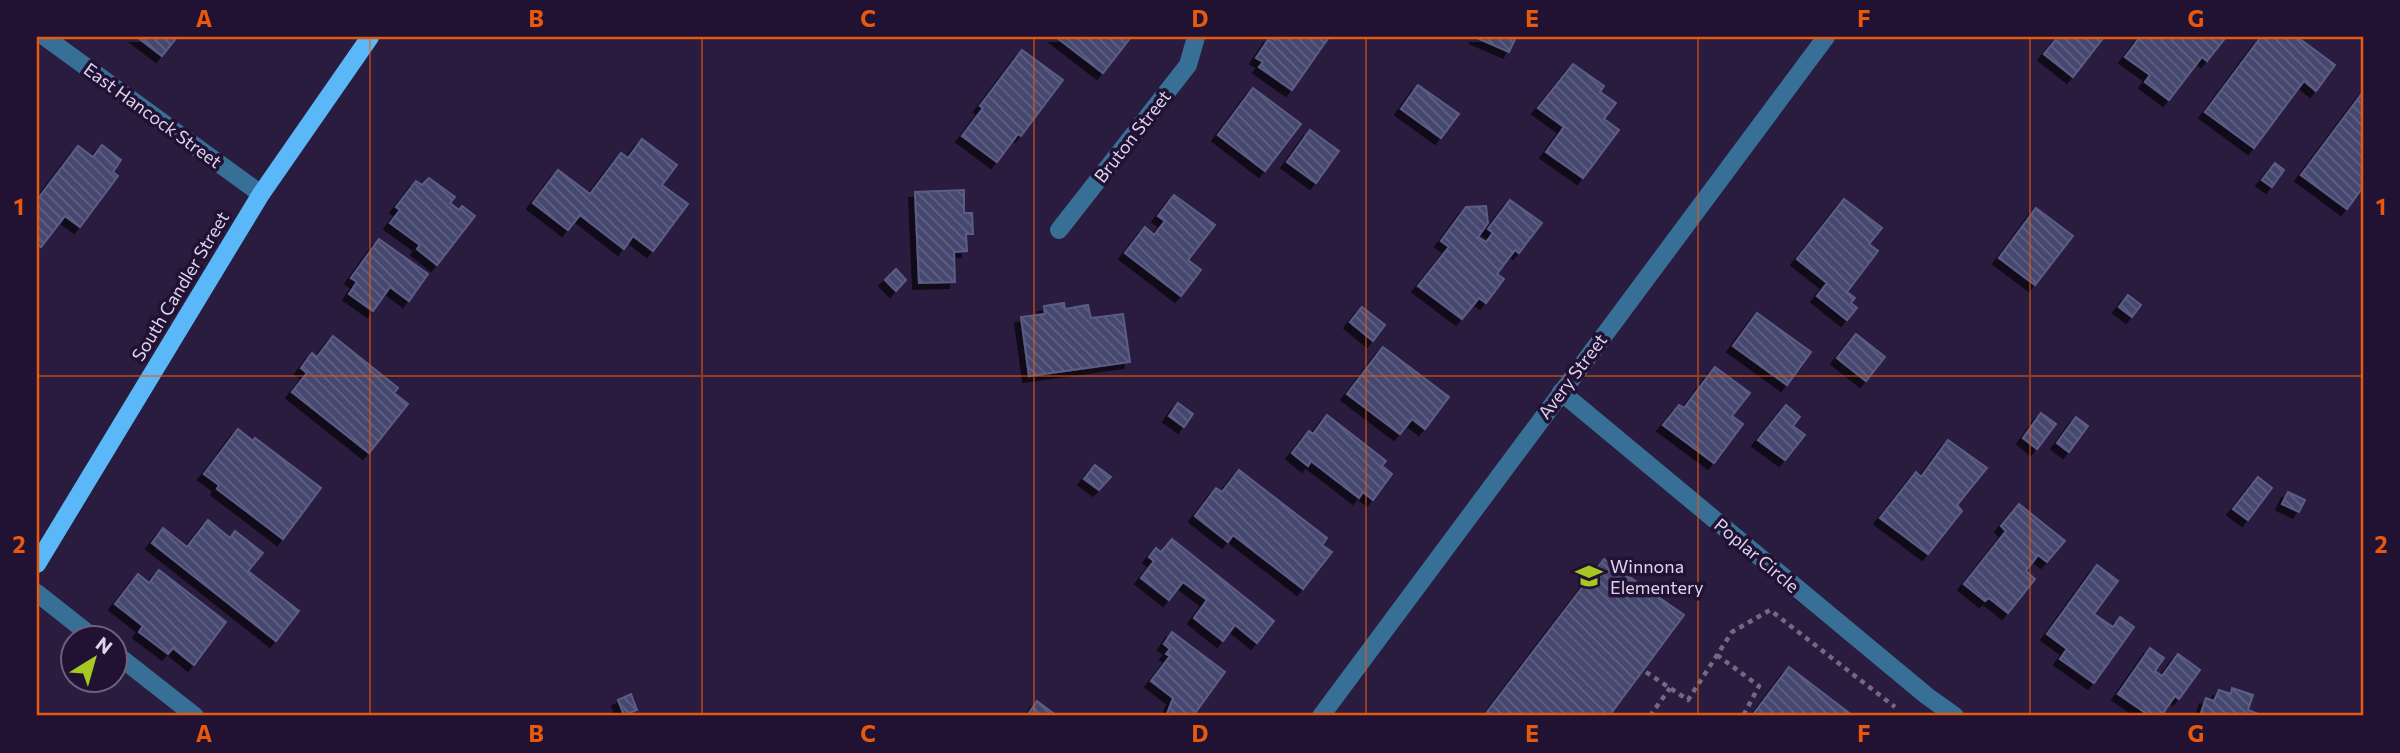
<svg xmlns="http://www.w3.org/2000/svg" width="2400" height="753" viewBox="0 0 2400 753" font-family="Commissioner,sans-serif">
  <defs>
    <pattern id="building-back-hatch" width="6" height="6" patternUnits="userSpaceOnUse" patternTransform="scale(1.75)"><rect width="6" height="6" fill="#45476e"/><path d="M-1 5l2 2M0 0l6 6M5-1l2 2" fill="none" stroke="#5f6183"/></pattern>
    <filter id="shadow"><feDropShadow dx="-6" dy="6" stdDeviation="0" flood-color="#0009"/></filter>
  </defs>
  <rect width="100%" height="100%" fill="#2a1c3f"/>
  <!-- building -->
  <g fill="url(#building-back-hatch)" stroke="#5b5d86" stroke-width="2" filter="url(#shadow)">
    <path d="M137 37H177L162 56Z"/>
    <path d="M1056 37H1131L1103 73Z"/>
    <path d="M1270 37 1276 40 1278 37H1329L1292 90 1259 67 1263 62 1256 58Z"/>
    <path d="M1475 37H1516L1509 52Z"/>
    <path d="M2058 37H2104L2073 77 2044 54Z"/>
    <path d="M2140 37H2226L2207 61 2202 57 2169 100 2145 82 2150 75 2125 57Z"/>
    <path d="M2261 37H2297L2335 65 2316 91 2304 81 2254 148 2205 112Z"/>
    <path d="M1022 50 1063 80 1021 136 1018 134 997 162 962 136 983 108 980 106Z"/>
    <path d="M1573 64 1604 86 1600 92 1616 103 1604 119 1619 130 1583 178 1546 152 1564 127 1538 108Z"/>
    <path d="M1418 85 1459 114 1441 138 1401 109Z"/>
    <path d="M1253 88 1301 124 1265 171 1218 135Z"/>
    <path d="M2363 92V187L2347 209 2301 175Z"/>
    <path d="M1310 130 1339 151 1316 183 1287 162Z"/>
    <path d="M642 139 677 165 662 185 688 204 653 251 633 236 624 249 580 215 568 230 533 203 558 170 590 194 621 153 628 158Z"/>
    <path d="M102 145 121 160 113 172 118 176 80 227 65 216 41 247 37 244V200L78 146 93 157Z"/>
    <path d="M2275 163 2284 170 2272 187 2262 180Z"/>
    <path d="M429 178 455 197 450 203 459 210 462 206 475 216 437 265 417 249 420 245 390 223 400 210 396 207 416 181 422 185Z"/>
    <path d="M964 190V213H972L973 234H966L967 251 954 252 955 282 919 283 915 192Z"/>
    <path d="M1174 195 1215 225 1188 260 1201 270 1181 296 1125 253 1145 227 1154 235 1165 221 1158 216Z"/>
    <path d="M1844 199 1882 228 1869 244 1878 251 1847 292 1855 298 1851 303 1857 308 1847 320 1817 296 1827 283 1797 259Z"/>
    <path d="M1510 200 1542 223 1519 253 1515 250 1497 274 1504 279 1486 303 1479 298 1462 319 1418 286 1449 247 1441 241 1466 207 1486 206 1488 223 1478 237 1486 242 1493 233 1488 229Z"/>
    <path d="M2036 208 2073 236 2035 285 1999 258Z"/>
    <path d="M379 239 428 274 409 301 390 287 373 311 349 294 357 282 351 278Z"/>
    <path d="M896 269 906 280 896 291 885 280Z"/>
    <path d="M2128 295 2141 305 2132 317 2119 307Z"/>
    <path d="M1064 303 1065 309 1088 305 1091 318 1123 314 1130 362 1029 376 1021 317 1045 314 1044 306Z"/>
    <path d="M1362 307 1385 325 1373 341 1350 322Z"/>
    <path d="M1757 313 1811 352 1787 385 1733 346Z"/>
    <path d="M1856 334 1885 357 1866 381 1837 358Z"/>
    <path d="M333 336 398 388 394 393 408 404 369 453 292 392 307 373 301 368 312 353 317 357Z"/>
    <path d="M1383 347 1449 397 1425 429 1412 419 1400 434 1347 394Z"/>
    <path d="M1715 367 1750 393 1732 416 1743 424 1714 463 1663 425 1679 405 1684 408Z"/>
    <path d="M1178 403 1193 414 1184 427 1169 416Z"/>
    <path d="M1786 405 1800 417 1793 426 1805 435 1785 460 1758 440Z"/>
    <path d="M2041 413 2056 424 2037 449 2023 438Z"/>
    <path d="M1327 415 1386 461 1382 466 1392 474 1373 500 1363 492 1359 498 1311 461 1308 466 1292 453 1309 431 1313 434Z"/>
    <path d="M2076 417 2088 426 2069 452 2057 443Z"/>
    <path d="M238 429 253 441 255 438 321 488 283 539 217 489 219 485 204 474Z"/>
    <path d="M1948 440 1987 468 1957 505 1962 511 1928 554 1880 518 1916 472 1921 477Z"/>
    <path d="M1095 465 1111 477 1099 490 1084 479Z"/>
    <path d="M1239 470 1327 538 1322 545 1332 552 1303 589 1233 535 1228 542 1195 516 1216 488 1222 492Z"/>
    <path d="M2258 477 2272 488 2248 520 2233 509Z"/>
    <path d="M2288 492 2305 500 2299 512 2282 504Z"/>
    <path d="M2019 504 2065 541 2047 562 2038 555 2026 571 2035 579 2008 613 1989 598 1985 601 1964 584 2006 531 2001 526Z"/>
    <path d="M208 520 230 538 235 531 263 553 248 571 299 611 276 641 152 543 163 528 187 547Z"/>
    <path d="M1172 539 1274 621 1257 643 1235 625 1223 641 1194 618 1207 600 1183 582 1169 600 1141 578 1154 561 1149 557 1156 548 1161 552Z"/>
    <path d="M1604 559 1684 615 1609 716H1484Z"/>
    <path d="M2097 565 2118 581 2094 614 2113 627 2120 617 2134 627 2094 683 2060 659 2067 649 2047 634Z"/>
    <path d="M159 570 226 622 194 665 173 648 168 654 139 632 143 626 115 604 138 574 149 583Z"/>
    <path d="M1172 632 1225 672 1193 716 1167 714 1173 698 1151 681 1170 656 1166 654 1170 649 1164 644Z"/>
    <path d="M2150 648 2164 658 2155 671 2162 676 2178 654 2200 670 2179 699 2175 696 2161 716H2150L2118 694Z"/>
    <path d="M1789 667 1853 716H1752Z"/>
    <path d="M2232 688 2253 695 2248 710 2258 714 2257 716H2200L2206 698 2214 701 2219 690 2231 694Z"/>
    <path d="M631 694 637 710 624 715 618 700Z"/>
    <path d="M1037 701 1057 716H1027Z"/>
  </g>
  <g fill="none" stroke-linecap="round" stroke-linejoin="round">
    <!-- path -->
    <g stroke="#736886" stroke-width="4.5" stroke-dasharray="5 5" stroke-linecap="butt">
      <path d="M1717 655 1759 686 1743 716"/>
      <path d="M1646 672 1688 700 1732 632 1770 610 1895 707"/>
      <path d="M1650 716 1670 688"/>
    </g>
    <!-- minor -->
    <g stroke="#386f96" stroke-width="18">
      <path d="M45 37 261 194"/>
      <path d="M1059 230 1188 65 1196 37"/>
      <path d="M1561 392 1927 696 1955 716"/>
      <path d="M37 593 94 638"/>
      <path d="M116 654 195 716"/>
      <path d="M1321 716 1826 37"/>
    </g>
    <!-- major -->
    <path stroke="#5bb8f8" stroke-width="18" d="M37 564 261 194 370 37"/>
  </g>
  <!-- grid -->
  <path fill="none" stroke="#e8590c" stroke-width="2" stroke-opacity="0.55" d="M370 37V716M702 37V716M1034 37V716M1366 37V716M1698 37V716M2030 37V716M37 376H2363"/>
  <!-- icons -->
  <defs>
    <symbol id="school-bare" viewBox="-9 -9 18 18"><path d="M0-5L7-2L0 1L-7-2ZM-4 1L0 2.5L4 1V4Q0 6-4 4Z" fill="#a6c820" stroke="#211234" stroke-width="2.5" paint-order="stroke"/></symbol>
  </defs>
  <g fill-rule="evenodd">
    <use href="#school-bare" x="1570" y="557" width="38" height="38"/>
  </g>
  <g text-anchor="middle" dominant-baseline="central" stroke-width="7" stroke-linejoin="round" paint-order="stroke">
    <!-- street labels -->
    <g font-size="18" fill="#dcd4ec" stroke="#211234">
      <text transform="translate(153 115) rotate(36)">East Hancock Street</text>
      <text transform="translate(1132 136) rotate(-52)">Bruton Street</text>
      <text transform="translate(180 286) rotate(-59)">South Candler Street</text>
      <text transform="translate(1572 376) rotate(-53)">Avery Street</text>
      <text transform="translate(1757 555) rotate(40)">Poplar Circle</text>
    </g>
    <!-- poi labels -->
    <g font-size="18" fill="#dcd4ec" stroke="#211234" text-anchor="start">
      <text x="1610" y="566">Winnona<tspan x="1610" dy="21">Elementery</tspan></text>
    </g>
  </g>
  <!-- border -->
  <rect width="2400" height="753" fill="none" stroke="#211234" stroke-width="77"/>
  <!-- north arrow -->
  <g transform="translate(94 659) rotate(37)"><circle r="33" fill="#211234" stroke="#6c607e" stroke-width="2"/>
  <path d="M0-5L12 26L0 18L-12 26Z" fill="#a6c820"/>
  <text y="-10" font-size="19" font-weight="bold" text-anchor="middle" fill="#dcd4ec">N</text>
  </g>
  <rect x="38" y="38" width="2324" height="676" fill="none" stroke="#e8590c" stroke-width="2.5"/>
  <g font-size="23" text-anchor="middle" font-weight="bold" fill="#e8590c">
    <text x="204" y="27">A</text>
    <text x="536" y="27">B</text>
    <text x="868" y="27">C</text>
    <text x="1200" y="27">D</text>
    <text x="1532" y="27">E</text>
    <text x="1864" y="27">F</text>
    <text x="2196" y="27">G</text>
    <text x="19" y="215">1</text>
    <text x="2381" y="215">1</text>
    <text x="19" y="553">2</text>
    <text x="2381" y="553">2</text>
    <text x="204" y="742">A</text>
    <text x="536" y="742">B</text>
    <text x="868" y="742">C</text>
    <text x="1200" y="742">D</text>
    <text x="1532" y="742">E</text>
    <text x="1864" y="742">F</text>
    <text x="2196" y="742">G</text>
  </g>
</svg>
